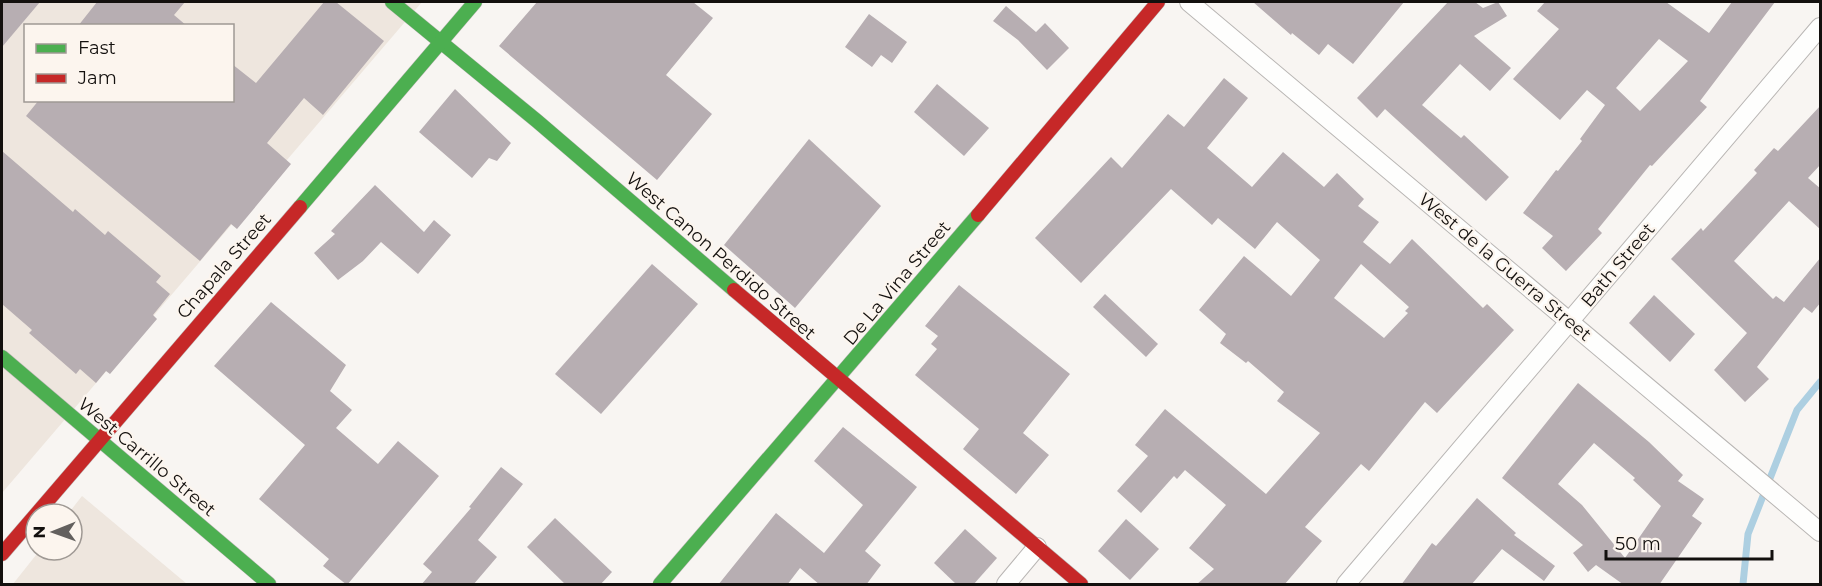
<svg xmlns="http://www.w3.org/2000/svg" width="1822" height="586" viewBox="0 0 1822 586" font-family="Montserrat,sans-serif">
  <rect width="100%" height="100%" fill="#f8f5f2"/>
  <!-- built -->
  <g fill="#eee6de" fill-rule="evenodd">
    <path d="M2 2H422L2 493ZM26 26H232V100H26Z"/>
    <path d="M82 496 187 584H13L40 550H72V514H68Z"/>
  </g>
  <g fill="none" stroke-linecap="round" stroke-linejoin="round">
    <!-- stream -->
    <path stroke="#adcfe1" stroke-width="7" d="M1743 584 1748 534 1797 410 1820 382"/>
  </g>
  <!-- building -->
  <g fill="#b7aeb2" fill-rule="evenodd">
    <path d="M2 2H40L2 47Z"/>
    <path d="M97 2H185L174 15 187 26H78Z"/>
    <path d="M324 2H336L384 41 323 115 304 98 267 143 291 164 237 229 231 224 200 261 26 116 39 100H232V64L256 83Z"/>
    <path d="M537 2H693L713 18 666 75 712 114 657 180 499 46Z"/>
    <path d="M1253 2H1404L1353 64 1328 44 1319 55 1292 33 1291 35Z"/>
    <path d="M1448 2H1475L1483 8 1498 2 1507 16 1474 36 1511 68 1490 91 1460 64 1422 105 1461 138 1464 135 1509 177 1486 201 1385 109 1377 118 1357 98Z"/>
    <path d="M1545 2H1666L1709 33 1732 2H1775L1700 101 1707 107 1652 166 1650 165 1598 229 1602 233 1566 271 1542 248 1553 236 1523 213 1556 170 1558 171 1582 141 1580 139 1605 105 1587 90 1560 120 1513 79 1559 29 1537 11ZM1659 39 1688 61 1640 111 1616 88Z"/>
    <path d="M1006 6 1036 32 1045 23 1069 48 1047 70 1018 40 993 21Z"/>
    <path d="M869 14 907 42 892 63 881 55 872 67 845 47Z"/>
    <path d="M1224 78 1248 98 1207 148 1252 187 1283 152 1324 187 1337 173 1364 199 1358 206 1379 222 1363 242 1390 264 1412 239 1483 308 1487 304 1514 330 1437 413 1425 402 1369 471 1361 464 1305 527 1322 541 1284 585H1196L1214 569 1189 548 1226 505 1185 470 1177 479 1174 476 1141 513 1117 491 1148 456 1135 445 1165 409 1266 494 1320 433 1277 401 1284 392 1248 361 1246 363 1220 343 1226 334 1199 310 1244 256 1291 296 1320 260 1277 222 1255 249 1218 218 1212 225 1171 189 1081 283 1035 238 1111 157 1122 168 1168 114 1184 127ZM1361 264 1409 307 1405 311 1408 313 1384 338 1334 298Z"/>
    <path d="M937 84 989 128 964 156 914 112Z"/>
    <path d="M455 89 511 143 497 161 489 158 472 178 419 132Z"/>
    <path d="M1821 105V164L1808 178 1821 189V230L1789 201 1734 261 1773 299 1776 296 1784 302 1821 257V302L1812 313 1804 307 1757 367 1769 379 1745 402 1714 370 1747 333 1671 259 1701 228 1703 231 1757 173 1754 170 1774 148 1778 151Z"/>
    <path d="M809 139 881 206 795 308 724 245Z"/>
    <path d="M2 151 73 212 75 209 105 235 108 231 161 276 156 282 170 294 153 315 157 319 110 374 106 371 96 383 80 369 76 374 29 333 32 330 2 304Z"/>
    <path d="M375 185 424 232 434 220 451 235 418 274 381 242 363 261 338 280 314 253 335 234 331 231Z"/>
    <path d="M652 264 698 304 601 414 555 374Z"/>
    <path d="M959 285 1070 374 1023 433 1049 455 1016 494 963 449 979 429 915 375 937 349 931 344 938 336 925 326Z"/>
    <path d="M1105 294 1158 344 1146 357 1093 307Z"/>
    <path d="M1654 295 1695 334 1670 362 1629 323Z"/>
    <path d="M271 302 346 365 330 391 352 410 336 428 378 464 398 441 439 476 347 585 323 566 329 559 259 499 305 445 214 366Z"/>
    <path d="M1578 383 1649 442 1683 475 1678 481 1704 499 1692 516 1702 523 1659 585H1624L1596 565 1588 572 1573 553 1583 545 1502 478ZM1594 443 1635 478 1633 480 1661 506 1625 558 1582 505 1558 484Z"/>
    <path d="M843 427 917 487 865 551 881 565 866 585H820L800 568 787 585H718L776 513 824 553 863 505 814 461Z"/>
    <path d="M501 467 523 484 478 540 497 557 473 585H421L432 572 423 564 471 508 469 507Z"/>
    <path d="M1477 498 1516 533 1514 535 1555 566 1544 581 1502 549 1471 585H1401L1432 543 1436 546Z"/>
    <path d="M555 518 612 572 600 585H566L527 547Z"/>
    <path d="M1126 519 1159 549 1130 580 1098 551Z"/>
    <path d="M965 529 997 558 973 585H957L934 563Z"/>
  </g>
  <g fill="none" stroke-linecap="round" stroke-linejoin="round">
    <defs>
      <g id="street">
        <path d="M1189 2 1820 532"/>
        <path d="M1006 584 1037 547"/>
        <path d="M1346 584 1820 27"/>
      </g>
      <g id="fast">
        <path d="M392 2 537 121 734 290"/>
        <path d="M300 207 475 2"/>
        <path d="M2 357 269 584"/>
        <path d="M660 584 978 215"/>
      </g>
      <g id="jam">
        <path d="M978 215 1158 2"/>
        <path d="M734 290 1081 584"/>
        <path d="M2 554 300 207"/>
      </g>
    </defs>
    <!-- street casing -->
    <use href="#street" stroke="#b9b6b4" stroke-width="20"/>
    <!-- fast casing -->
    <use href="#fast" stroke="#b9b6b4" stroke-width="15"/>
    <!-- jam casing -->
    <use href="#jam" stroke="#b9b6b4" stroke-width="15"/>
    <!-- street -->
    <use href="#street" stroke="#fefefd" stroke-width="18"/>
    <!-- fast -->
    <use href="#fast" stroke="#4caf50" stroke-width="14"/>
    <!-- jam -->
    <use href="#jam" stroke="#c62828" stroke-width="14"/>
  </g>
  <g text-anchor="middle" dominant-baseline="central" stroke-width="4.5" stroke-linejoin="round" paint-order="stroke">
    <!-- street labels -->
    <g font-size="18" fill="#13100e" stroke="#fcf5ee">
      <text transform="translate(721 256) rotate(41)">West Canon Perdido Street</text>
      <text transform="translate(1618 265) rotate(-50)">Bath Street</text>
      <text transform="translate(224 266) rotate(-49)">Chapala Street</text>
      <text transform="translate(1505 267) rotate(40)">West de la Guerra Street</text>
      <text transform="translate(897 283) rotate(-50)">De La Vina Street</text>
      <text transform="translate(147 457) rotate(40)">West Carrillo Street</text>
    </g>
  </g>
  <!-- border -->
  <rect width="1822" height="586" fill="none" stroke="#13100e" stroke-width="6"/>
  <!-- legend -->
  <rect x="24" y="24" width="210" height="78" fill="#fcf5ee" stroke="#9f9994" stroke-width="1.5"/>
  <rect x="36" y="44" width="30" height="9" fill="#4caf50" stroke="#9f9994" stroke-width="1.5"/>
  <text x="78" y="54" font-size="18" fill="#13100e">Fast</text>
  <rect x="36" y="74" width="30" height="9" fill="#c62828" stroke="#9f9994" stroke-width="1.5"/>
  <text x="78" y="84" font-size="18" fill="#13100e">Jam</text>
  <!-- north arrow -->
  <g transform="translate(54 532) rotate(269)"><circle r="28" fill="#fcf5ee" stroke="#9f9994" stroke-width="1.5"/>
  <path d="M0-4.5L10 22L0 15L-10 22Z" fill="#63605e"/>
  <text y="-9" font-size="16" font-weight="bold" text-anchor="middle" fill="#13100e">N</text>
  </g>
  <!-- scale -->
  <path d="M1606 550v9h166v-9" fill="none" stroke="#13100e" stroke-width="3"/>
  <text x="1615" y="550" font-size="18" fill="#13100e" stroke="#fcf5ee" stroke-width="4.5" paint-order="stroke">50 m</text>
</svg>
